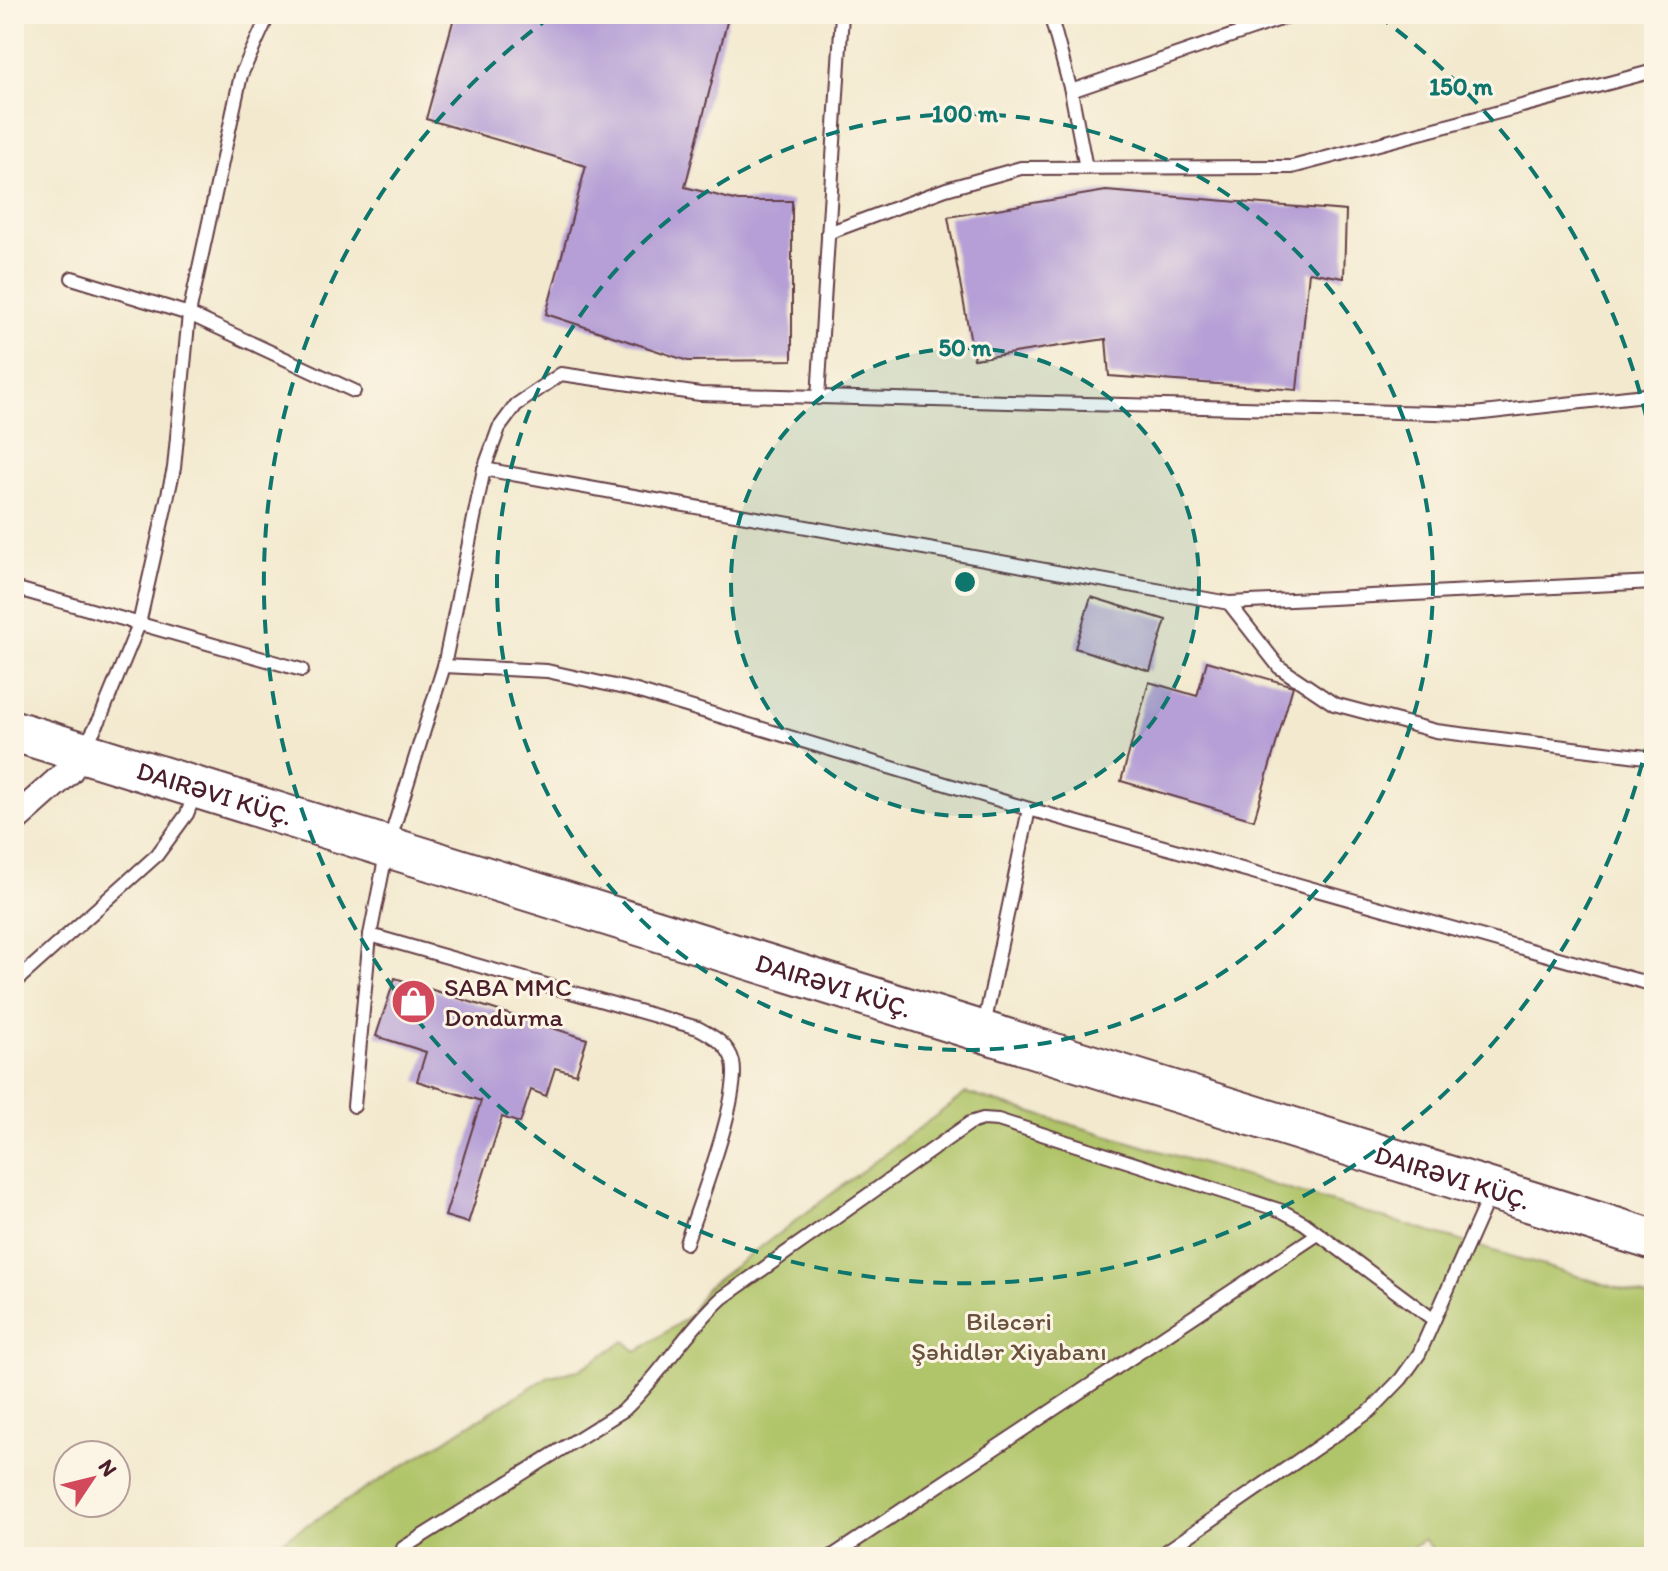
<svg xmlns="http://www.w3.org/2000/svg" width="1668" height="1571" viewBox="0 0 1668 1571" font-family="Itim,sans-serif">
  <rect width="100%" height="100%" fill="#fcf5e5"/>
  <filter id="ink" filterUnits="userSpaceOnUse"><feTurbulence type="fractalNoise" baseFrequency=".0125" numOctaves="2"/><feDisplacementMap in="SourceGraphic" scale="16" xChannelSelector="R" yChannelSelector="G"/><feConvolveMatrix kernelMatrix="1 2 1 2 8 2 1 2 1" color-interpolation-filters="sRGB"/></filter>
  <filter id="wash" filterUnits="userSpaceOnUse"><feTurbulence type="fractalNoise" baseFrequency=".006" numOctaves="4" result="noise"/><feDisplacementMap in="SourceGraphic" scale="32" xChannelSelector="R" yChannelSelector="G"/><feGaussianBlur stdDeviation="1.8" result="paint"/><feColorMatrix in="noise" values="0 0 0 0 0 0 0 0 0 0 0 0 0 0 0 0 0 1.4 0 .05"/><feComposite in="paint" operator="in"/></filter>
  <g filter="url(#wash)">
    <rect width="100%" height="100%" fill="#f3e9cf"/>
    <!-- green -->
    <path fill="#b0c469" stroke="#7d724a" stroke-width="2" d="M966 1093 1654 1299V1557H1438L1424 1539 1401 1557H255L549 1376 579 1370 625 1341 637 1352 689 1316 706 1288Z"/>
    <g id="blocks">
      <!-- building -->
      <g fill="#b59fd6">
        <path d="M455 14H474L497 22 499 14H729L685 187 738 201H792V360L688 361 546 314 586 166 426 119Z"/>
        <path d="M1106 191 1346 211 1344 278 1309 272 1297 390 1109 376 1106 339 974 359 948 217Z"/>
        <path d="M1091 597 1166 620 1150 671 1075 648Z"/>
        <path d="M1207 661 1293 686 1254 820 1121 781 1149 682 1197 696Z"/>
        <path d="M395 978 587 1039 576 1074 555 1068 546 1096 531 1090 520 1123 502 1117 468 1223 445 1216 481 1101 417 1081 426 1052 376 1036Z"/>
      </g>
    </g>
  </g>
  <g filter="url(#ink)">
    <use href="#blocks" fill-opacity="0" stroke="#633d44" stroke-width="2"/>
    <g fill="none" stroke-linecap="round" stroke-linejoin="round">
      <defs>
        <g id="lane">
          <path d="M1050 14 1071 91 1086 168"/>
          <path d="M1071 91 1295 14"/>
          <path d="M828 233 946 189 1021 168 1292 167 1654 71"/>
          <path d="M72 278 189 314 354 391"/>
          <path d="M818 398 842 14"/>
          <path d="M484 469 1229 603 1654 582"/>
          <path d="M14 588 302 670"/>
          <path d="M1229 603 1279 667 1334 704 1436 731 1654 758"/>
          <path d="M444 666 547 671 633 690 1029 809 1654 985"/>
          <path d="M85 746 100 719 139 624 174 468 189 314 241 75 269 14"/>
          <path d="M370 935 698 1028C713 1036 729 1045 733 1062 741 1097 699 1204 686 1243"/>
          <path d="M14 983 157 855 187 814 196 791"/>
          <path d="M984 1026 1029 809"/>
          <path d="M354 1106 370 935 387 849 444 666 484 469 499 428 516 405 561 374 700 394 1474 414 1654 394"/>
          <path d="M403 1548 624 1410C660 1376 685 1332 722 1298L970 1123 983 1119 998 1120 1282 1211 1304 1223 1434 1320"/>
          <path d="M831 1557 1318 1234"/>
          <path d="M1158 1557 1370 1411 1401 1379 1419 1354 1490 1194"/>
        </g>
        <path id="street" d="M14 820 69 771 82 753"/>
        <g id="primary">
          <path id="s1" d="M14 731 1654 1240"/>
        </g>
      </defs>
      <!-- lane casing -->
      <use href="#lane" stroke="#633d44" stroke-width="16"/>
      <!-- street casing -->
      <use href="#street" stroke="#633d44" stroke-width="30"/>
      <!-- primary casing -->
      <use href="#primary" stroke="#633d44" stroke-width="44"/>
      <!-- lane -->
      <use href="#lane" stroke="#fff" stroke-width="12"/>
      <!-- street -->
      <use href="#street" stroke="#fff" stroke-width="26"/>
      <!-- primary -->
      <use href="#primary" stroke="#fff" stroke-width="40"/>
    </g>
  </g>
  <!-- distance rings -->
  <circle cx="965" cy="582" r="234" fill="#0f766e" fill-opacity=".12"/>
  <g fill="none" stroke="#0f766e" stroke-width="4" stroke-dasharray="14 10">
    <circle cx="965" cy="582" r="234"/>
    <circle cx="965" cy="582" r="468"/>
    <path d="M1653 716A701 701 0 1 1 553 15M1377 15A701 701 0 0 1 1653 448"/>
  </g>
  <!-- icons -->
  <defs>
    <symbol id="shop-disc" viewBox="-11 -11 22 22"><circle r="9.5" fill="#d1495b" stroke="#fcf5e5"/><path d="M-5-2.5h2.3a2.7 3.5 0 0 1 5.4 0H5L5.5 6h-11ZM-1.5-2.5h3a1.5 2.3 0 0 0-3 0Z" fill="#fff"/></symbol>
  </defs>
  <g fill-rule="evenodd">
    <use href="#shop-disc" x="388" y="976" width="51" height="51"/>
  </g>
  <g text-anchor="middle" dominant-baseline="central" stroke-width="6" stroke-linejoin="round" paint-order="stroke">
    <!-- street labels -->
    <g font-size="26" fill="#4a1f2b" stroke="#fcf5e5">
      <text stroke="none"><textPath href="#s1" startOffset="210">DAIRƏVI KÜÇ.</textPath></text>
      <text stroke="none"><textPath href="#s1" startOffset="858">DAIRƏVI KÜÇ.</textPath></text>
      <text stroke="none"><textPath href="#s1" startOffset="1506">DAIRƏVI KÜÇ.</textPath></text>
    </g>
    <!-- poi labels -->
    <g font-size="26" fill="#4a1f2b" stroke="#fcf5e5" text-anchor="start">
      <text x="444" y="987">SABA MMC<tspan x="444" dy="30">Dondurma</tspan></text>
    </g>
    <!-- park labels -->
    <g font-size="26" fill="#69513e" stroke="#fcf5e5">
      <text x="1009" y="1321">Biləcəri<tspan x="1009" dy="30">Şəhidlər Xiyabanı</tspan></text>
    </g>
  </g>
  <circle cx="965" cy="582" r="12" fill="#0f766e" stroke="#fcf5e5" stroke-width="4"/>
  <g font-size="24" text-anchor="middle" font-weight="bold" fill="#0f766e" stroke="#fcf5e5" stroke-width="6" stroke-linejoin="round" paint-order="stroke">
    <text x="1461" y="95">150 m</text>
    <text x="965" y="122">100 m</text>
    <text x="965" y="356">50 m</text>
  </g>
  <!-- margin -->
  <rect width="1668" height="1571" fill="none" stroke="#fcf5e5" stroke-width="48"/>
  <!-- north arrow -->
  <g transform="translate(92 1479) rotate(55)"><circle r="38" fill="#fcf5e5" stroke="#b59f9b" stroke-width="2"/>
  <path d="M0-6L14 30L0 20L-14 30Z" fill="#d1495b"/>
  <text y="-12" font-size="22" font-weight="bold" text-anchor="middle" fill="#4a1f2b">N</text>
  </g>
</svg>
